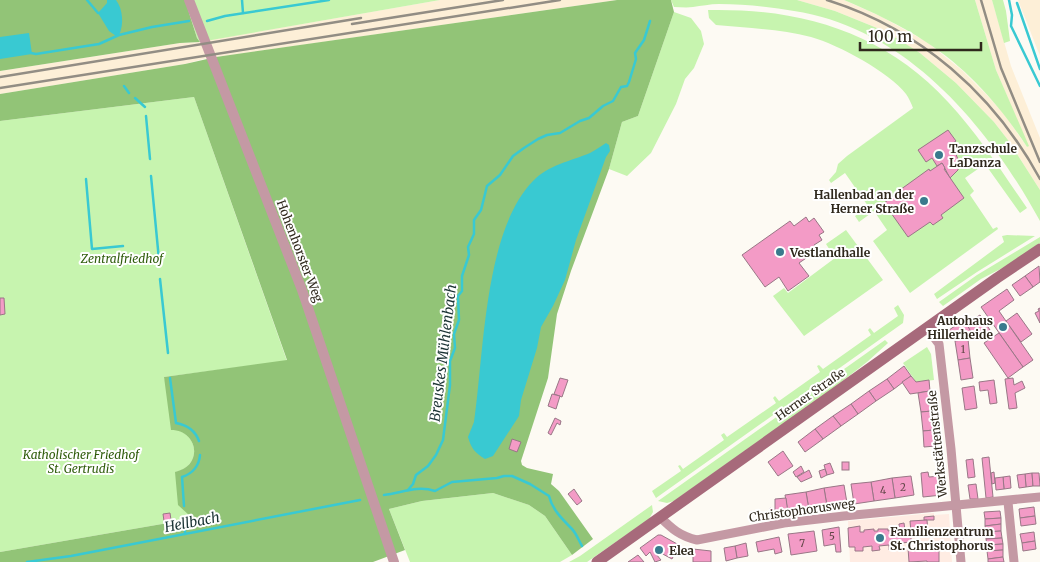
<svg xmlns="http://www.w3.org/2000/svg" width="1040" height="562" viewBox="0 0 1040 562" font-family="Merriweather,serif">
  <rect width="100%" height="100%" fill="#fdfaf3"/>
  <!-- built -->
  <g fill="#fdefd7">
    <path d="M440 0H617L231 55 216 57 209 40Z"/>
    <path d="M797 0H844L882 17 927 42 963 71 986 94 1004 114 1027 147 1028 146 996 70 975 0H992L1011 66 1040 138V190L1008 140 994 122 956 83 920 53 877 28 835 11Z"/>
    <path d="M1018 0H1040V55L1038 51Z"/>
    <path d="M200 42 207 58 185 64 0 94V71L180 43Z"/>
  </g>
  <!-- education -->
  <path fill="#ffece3" d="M934 513V515L949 514 952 562H850L848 521Z"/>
  <!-- green -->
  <g fill="#c7f4af">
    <path d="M185 0H440L200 42 197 38Z"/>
    <path d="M671 0H797L835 11 877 28 898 39 920 53 956 83 994 122 1008 140 1040 190V221C988 126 907 28 794 11 770 7 744 4 719 4 710 4 701 6 693 7 686 8 680 7 674 7Z"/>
    <path d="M844 0H975L996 70 1029 146 1027 147C1001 107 967 68 926 42 901 25 872 12 844 0Z"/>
    <path d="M992 0H1003L1006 11 1010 41 1004 43Z"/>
    <path d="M708 10C800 8 884 32 948 102 978 134 1002 172 1027 208L1020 213 985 164 965 178 974 191 970 195 993 229 997 227 998 229 910 293 873 241 887 230 874 211 859 222 855 216 868 206 845 173 831 183 829 180 836 172 838 164 847 156 913 108C911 103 909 98 906 94 889 72 839 45 811 37 781 29 747 28 716 25L709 18Z"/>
    <path d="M674 12 691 18 701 31 704 44 694 68 685 79 676 104 651 153 627 176 609 169 622 122 638 116Z"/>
    <path d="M194 97 287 361 164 377 178 430C200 438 200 466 176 472L191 519 0 552V121Z"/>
    <path d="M846 230 883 280 804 336 773 296 784 288 788 293 835 258 826 244Z"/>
    <path d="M1007 235 1035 236 977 272 937 299 934 294 1004 242 1002 236Z"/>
    <path d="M1040 237V243L1012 263 981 279 943 306 939 302 977 275Z"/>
    <path d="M898 305 904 315 903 323 656 498 652 491 681 471 678 466 680 465 683 469 724 440 721 435 724 433 727 437 776 403 773 398 775 396 779 401 820 372 817 366 819 365 823 369 871 335 868 330 870 328 874 333 898 316 894 308Z"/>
    <path d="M885 340 888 343 867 362 831 390 674 501 667 503 658 501Z"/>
    <path d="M927 347 931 354 934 380 916 382 903 363Z"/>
    <path d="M493 493 529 505 545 516 572 555 560 562H410L389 509 422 501Z"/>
    <path d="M652 505 653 512 649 519 587 562H569L580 556Z"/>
  </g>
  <!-- forest -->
  <g fill="#92c477">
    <path d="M0 0H185L197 38 200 42 180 43 0 71Z"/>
    <path d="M617 0H671L674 12 638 116 622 122 609 169 571 271 557 314 548 378 521 461 522 465 527 468 553 474 551 484 559 491 593 539 572 555 545 516 529 505 493 493 422 501 389 509 405 550 373 562H0V552L191 519 190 516 178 505 175 472C204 466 198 430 171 430L164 377 287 360 194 97 0 121V94L185 64 216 57Z"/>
  </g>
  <!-- water -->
  <g fill="#39c9d2">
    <path d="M107 0H116C123 9 124 25 119 35L116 36 109 31 98 13 107 3Z"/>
    <path d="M29 33 32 54 0 59V37Z"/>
    <path d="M606 143 609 145 610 151 606 157 576 240 565 280 553 306 541 327 537 348 521 400 519 416 493 456 485 459C475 453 471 448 468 437L474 422C484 354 484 231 533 181 548 165 571 161 590 153 596 150 601 146 606 143Z"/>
  </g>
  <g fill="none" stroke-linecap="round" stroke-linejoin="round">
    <!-- stream -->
    <g stroke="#39c9d2" stroke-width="2.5">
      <path d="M87 0 98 13"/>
      <path d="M242 0 243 13"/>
      <path d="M1009 0 1012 15 1011 26 1040 86"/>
      <path d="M1017 3 1040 69"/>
      <path d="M207 21 225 16 329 0"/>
      <path d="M31 53 36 54 99 44 119 35 152 27 189 21"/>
      <path d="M124 86 129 93"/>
      <path d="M135 98 145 107"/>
      <path d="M146 116 150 159"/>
      <path d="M151 176 159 260"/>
      <path d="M86 179 92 249 123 246"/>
      <path d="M160 279 168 353"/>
      <path d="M170 378 176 423C187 425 195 430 199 441"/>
      <path d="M408 490 413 484 416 475 428 466 436 455 443 440 450 385V361L455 348 454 334 459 320 458 296 462 291V276L469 255 468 247 474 234V220L481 210 487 186 500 175 513 156 524 148 538 139 547 135 560 133 580 121 589 118 603 106 613 101 621 87 627 86 629 82 636 59 635 53 644 40 650 21"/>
      <path d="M384 495C402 493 417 485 435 491L452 482 497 478 504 476H512L530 484 549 496C552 509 562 519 572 529 576 533 579 541 582 546"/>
      <path d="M184 506 182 477C194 473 199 466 200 455"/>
      <path d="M185 527V534"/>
      <path d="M27 562 71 556 360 500"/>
    </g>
  </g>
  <!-- building -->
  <g fill="#f39bc6" stroke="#997786">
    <path d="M948 130 956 141 953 143 956 148 954 149 959 162 958 170 950 178 942 163 937 166 932 158 926 162 918 150Z"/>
    <path d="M942 163 945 168 944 169 964 198 941 215 943 218 933 225 930 222 908 237 884 203 894 196 893 195 929 169 930 171Z"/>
    <path d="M806 217 809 222 814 218 824 232 819 235 822 240 814 245 818 250 799 263 809 276 788 291 779 277 765 287 742 255 790 221 794 226Z"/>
    <path d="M1039 266 1040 282 1033 287 1025 276Z"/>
    <path d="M1025 276 1033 287 1020 296 1012 285Z"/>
    <path d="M1007 289 1014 300 999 311 1033 360 1023 367 981 307Z"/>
    <path d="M0 298H4L5 314 0 315Z"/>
    <path d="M1040 308V323L1035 313 1039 311 1038 309Z"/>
    <path d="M1017 313 1032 334 1021 342 1006 321Z"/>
    <path d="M980 315 994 336 988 341 981 331 973 335 966 324Z"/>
    <path d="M964 320 973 335 968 339 955 341 956 338H950L949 330Z"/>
    <path d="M999 333 1023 367 1008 378 984 343Z"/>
    <path d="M968 339 970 358 958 360 955 341Z"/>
    <path d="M970 358 973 378 961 380 958 360Z"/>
    <path d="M904 366 911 376 894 389 887 379Z"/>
    <path d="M911 376 916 382 929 380 930 391 910 394 902 382Z"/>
    <path d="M560 378 568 380 562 397 554 394Z"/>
    <path d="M1013 378 1014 385 1022 381 1025 388 1015 393 1017 408 1009 409 1005 379Z"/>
    <path d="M887 379 894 389 876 401 869 391Z"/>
    <path d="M994 380 997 403 990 404 988 390 980 391 979 382Z"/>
    <path d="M974 386 977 408 965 410 962 388Z"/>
    <path d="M869 391 876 401 858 414 851 404Z"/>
    <path d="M929 391 932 411 921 412 918 393Z"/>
    <path d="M552 394 560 396 556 409 548 406Z"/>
    <path d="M851 404 858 414 841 426 833 416Z"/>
    <path d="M932 411 934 430 923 431 921 412Z"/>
    <path d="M833 416 841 426 823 439 815 429Z"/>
    <path d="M555 418 561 421 560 425 557 423 551 435 548 433Z"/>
    <path d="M815 429 823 439 805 452 798 442Z"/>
    <path d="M934 430 936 446 924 447 923 431Z"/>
    <path d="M512 439 521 442 517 452 509 449Z"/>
    <path d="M783 451 793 466 778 476 768 462Z"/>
    <path d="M989 457 993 497 986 498 982 458Z"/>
    <path d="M973 459 975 477 968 478 966 460Z"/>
    <rect x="842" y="462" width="7" height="8"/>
    <path d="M830 463 834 473 827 475 824 465Z"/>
    <path d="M801 466 804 472 796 477 793 472Z"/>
    <path d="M825 469 827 475 821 478 819 471Z"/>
    <path d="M809 470 812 477 801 482 797 477Z"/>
    <path d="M928 472 929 477 940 476 942 495 923 497 921 473Z"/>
    <path d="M994 472 995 483 992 484 991 473Z"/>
    <path d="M1032 473 1033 486 1026 487 1025 474Z"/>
    <path d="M1032 473H1039L1040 486H1033Z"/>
    <path d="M1025 474 1026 487 1019 488 1017 475Z"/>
    <path d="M911 476 914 495 895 498 892 478Z"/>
    <path d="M1010 476 1011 488 1004 489 1003 477Z"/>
    <path d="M1003 477 1004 489 996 490 995 478Z"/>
    <path d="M892 478 895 498 874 501 871 482Z"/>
    <path d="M871 482 874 501 854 504 851 484Z"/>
    <path d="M976 484 978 499H970L968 485Z"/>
    <path d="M844 485 847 503 827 506 824 488Z"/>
    <path d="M824 488 827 506 809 510 806 492Z"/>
    <path d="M574 489 582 501 577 505 568 494Z"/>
    <path d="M806 492 809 510 788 513 785 495Z"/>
    <path d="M786 498 788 513 779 515V514L775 515V499Z"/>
    <path d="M1034 507 1035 516 1020 518 1019 509Z"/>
    <path d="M770 508 773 509V515H770Z"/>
    <path d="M1000 511 1001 518 985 519 984 512Z"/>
    <path d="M170 513 171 520 164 521 163 514Z"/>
    <path d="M934 516V520H924V517Z"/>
    <path d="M1035 516 1036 524 1021 526 1020 518Z"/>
    <path d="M1001 518V524L985 526V519Z"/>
    <path d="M927 520 928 533H911L910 521Z"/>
    <path d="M904 523 905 530 911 529V542L901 543V544L896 545V549L889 550V545L879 546 880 550 872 551V546L863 547V551H855V547H849L848 528 860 526V532H864V530L874 529V531H878V529H888V531L892 530V528H899V524Z"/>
    <path d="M1001 524V531L986 532 985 526Z"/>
    <path d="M839 527 841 552H836L835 544 824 546 822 530Z"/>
    <path d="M814 531 817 551 791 555 788 534Z"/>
    <path d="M1001 531 1002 538 986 539V532Z"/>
    <path d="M1034 532 1035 541 1022 543 1020 534Z"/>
    <path d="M658 535H661L679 545 672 559 659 552 656 554 661 560 655 562 650 552 646 556 640 548Z"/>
    <path d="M779 537 782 552 775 554 774 549 758 552 756 542Z"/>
    <path d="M1002 538 1003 544 987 545 986 539Z"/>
    <path d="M1035 541 1036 549 1023 551 1022 543Z"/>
    <path d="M746 543 748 556 737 558 735 546Z"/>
    <path d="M1003 544V550L987 551V545Z"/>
    <path d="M735 546 737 558 726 561 724 548Z"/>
    <path d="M939 546V562H927V561L909 562 908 548Z"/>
    <path d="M693 549 711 551V562H693Z"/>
    <path d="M1003 550V557L988 559 987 551Z"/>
    <path d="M638 555 644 562H628Z"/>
    <path d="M1003 557 1004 562H988V559Z"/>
  </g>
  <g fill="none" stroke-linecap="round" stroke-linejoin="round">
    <!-- minor -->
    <g stroke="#c499a4" stroke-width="9">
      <path d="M927 328 939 344 951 449 961 562"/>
      <path d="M1008 502 1014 562"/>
      <path d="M660 517C672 529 680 536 697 540L784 523 844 516 1040 497"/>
    </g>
    <!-- tertiary -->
    <path stroke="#c499a4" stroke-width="10" d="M189 0 302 290 394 562"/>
    <!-- secondary -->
    <path stroke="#a76a7b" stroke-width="11" d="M597 562 997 278 1040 249"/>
    <!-- rail -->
    <g stroke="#928d84" stroke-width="2.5">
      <path d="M827 0C920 29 994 94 1040 179"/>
      <path d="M981 0 1001 68 1040 162"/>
      <path d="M352 24 503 0"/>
      <path d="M0 77 361 18"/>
      <path d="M0 88 560 0"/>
    </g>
  </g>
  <!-- markers -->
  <g fill="#397a8d" stroke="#fff" stroke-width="2">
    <circle cx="939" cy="155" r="5"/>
    <circle cx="924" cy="201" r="5"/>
    <circle cx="780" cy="252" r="5"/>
    <circle cx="1003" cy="327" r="5"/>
    <circle cx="880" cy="538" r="5"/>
    <circle cx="659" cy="550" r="5"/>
  </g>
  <g text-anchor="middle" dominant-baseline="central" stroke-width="4" stroke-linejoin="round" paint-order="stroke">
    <!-- number labels -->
    <g font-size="10" fill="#604546">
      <text x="963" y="349">1</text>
      <text x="903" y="487">2</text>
      <text x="883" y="490">4</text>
      <text x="832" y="536">5</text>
      <text x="802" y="543">7</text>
    </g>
    <!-- poi labels -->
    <g font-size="12" font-weight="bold" fill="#2f281c" stroke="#fff" text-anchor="start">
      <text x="949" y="148">Tanzschule<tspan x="949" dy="14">LaDanza</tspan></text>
      <text x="914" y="194" text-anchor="end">Hallenbad an der<tspan x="914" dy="14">Herner Straße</tspan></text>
      <text x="790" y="252">Vestlandhalle</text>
      <text x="993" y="320" text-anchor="end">Autohaus<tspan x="993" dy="14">Hillerheide</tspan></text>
      <text x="890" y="531">Familienzentrum<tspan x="890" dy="14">St. Christophorus</tspan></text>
      <text x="669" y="550">Elea</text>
    </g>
    <!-- street labels -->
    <g font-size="12" fill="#2f281c" stroke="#fff">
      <text transform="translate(300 251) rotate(69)">Hohenhorster Weg</text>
      <text transform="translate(810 394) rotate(-35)">Herner Straße</text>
      <text transform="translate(937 444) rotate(-96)">Werkstättenstraße</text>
      <text transform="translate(802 510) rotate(-8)">Christophorusweg</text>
    </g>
    <!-- park labels -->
    <g font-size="12" font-style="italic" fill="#305d0c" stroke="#fff">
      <text x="122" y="258">Zentralfriedhof</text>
      <text x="81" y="454">Katholischer Friedhof<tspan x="81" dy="14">St. Gertrudis</tspan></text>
    </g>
    <!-- water labels -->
    <g font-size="14" font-style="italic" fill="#1b3334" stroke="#fff">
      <text transform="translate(443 353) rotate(-83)">Breuskes Mühlenbach</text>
      <text transform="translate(192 522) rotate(-11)">Hellbach</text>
    </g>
  </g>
  <!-- scale -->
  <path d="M860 42v8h121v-8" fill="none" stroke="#2f281c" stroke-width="2.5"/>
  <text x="868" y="42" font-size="15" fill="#2f281c" stroke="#ffffff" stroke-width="4" paint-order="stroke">100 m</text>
</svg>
